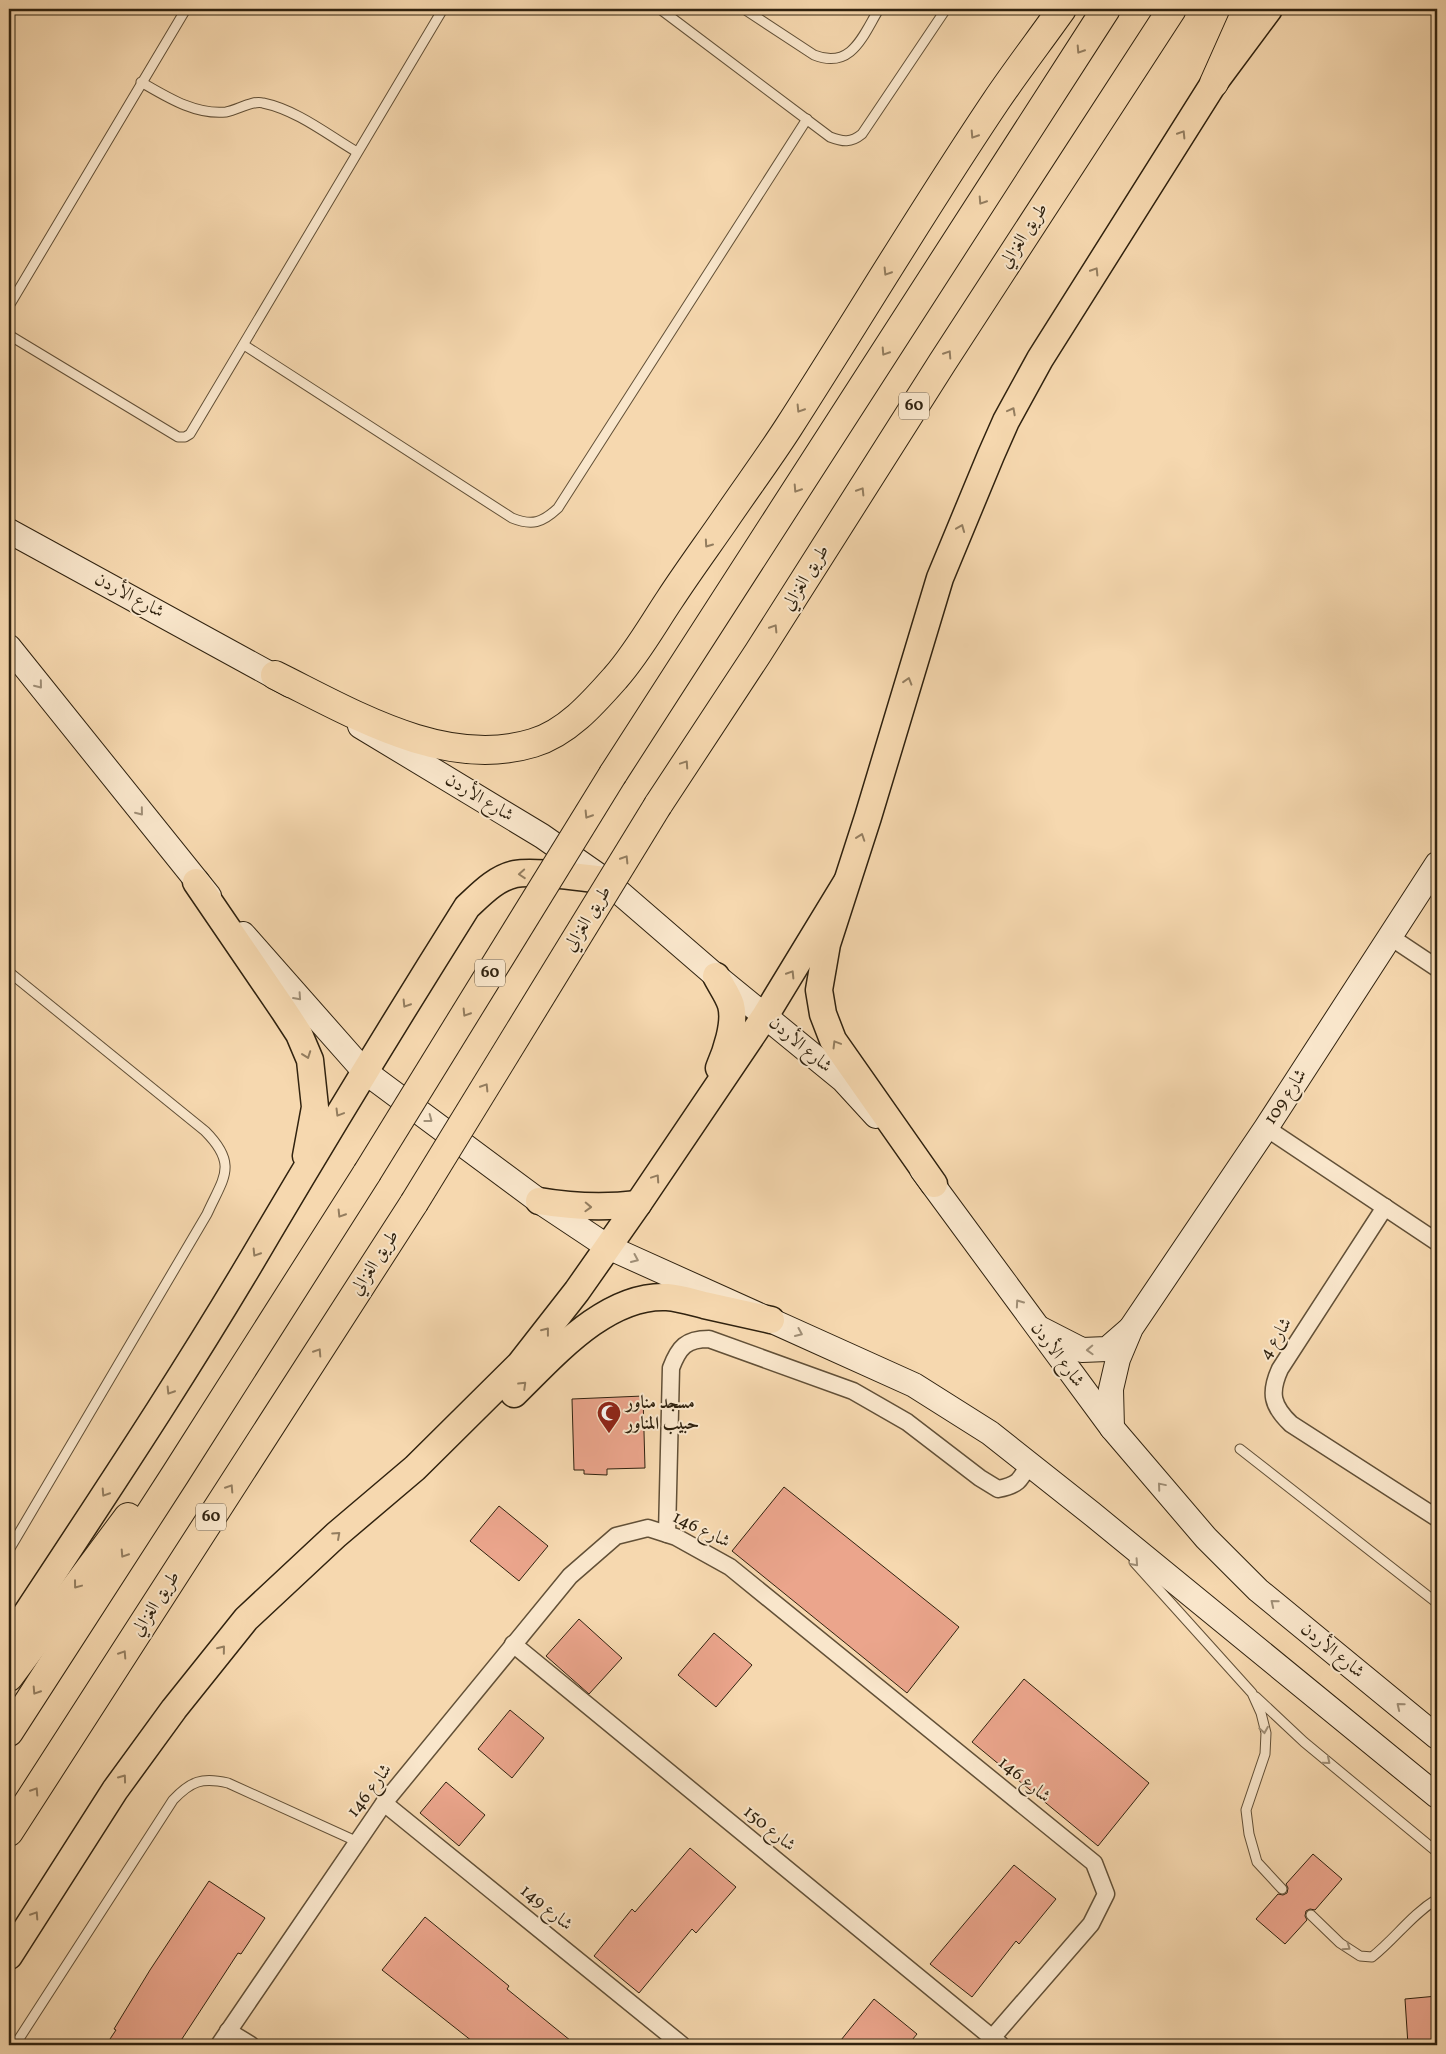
<svg xmlns="http://www.w3.org/2000/svg" width="1446" height="2054" viewBox="0 0 1446 2054" font-family="Vollkorn,Amiri,serif">
  <rect width="100%" height="100%" fill="#f6d8af"/>
  <filter id="stains"><feTurbulence type="fractalNoise" baseFrequency=".004" numOctaves="4"/><feColorMatrix values="0 0 0 0 .2 0 0 0 0 .09 0 0 0 0 .02 0 0 0 .5 -.17"/></filter>
  <radialGradient id="worn" r=".72"><stop offset=".6" stop-color="#630" stop-opacity="0"/><stop offset="1" stop-color="#630" stop-opacity=".3"/></radialGradient>
  <!-- building -->
  <g fill="#eba58c" stroke="#30220f">
    <path d="M643 1396 645 1468 607 1469V1475L584 1474V1470H574L572 1399Z"/>
    <path d="M784 1487 959 1627 907 1693 732 1551Z"/>
    <path d="M499 1506 548 1546 519 1581 470 1541Z"/>
    <path d="M579 1619 622 1658 589 1694 546 1656Z"/>
    <path d="M714 1633 752 1665 716 1707 678 1675Z"/>
    <path d="M1024 1679 1149 1783 1098 1846 972 1742Z"/>
    <path d="M510 1710 544 1738 512 1778 478 1749Z"/>
    <path d="M446 1782 485 1815 459 1846 420 1813Z"/>
    <path d="M690 1848 736 1887 696 1933 692 1929 639 1993 594 1956 632 1909 635 1912Z"/>
    <path d="M1313 1854 1342 1879 1315 1910 1310 1909 1306 1911 1305 1916 1307 1920 1285 1944 1256 1919 1278 1894 1283 1895 1287 1893 1288 1888 1286 1884Z"/>
    <path d="M1014 1865 1056 1899 1019 1944 1016 1941 972 1997 930 1964Z"/>
    <path d="M209 1881 265 1918 241 1954 238 1953 178 2045H106L116 2030 114 2029 150 1970Z"/>
    <path d="M425 1917 509 1986 507 1989 576 2045H477L382 1970Z"/>
    <path d="M1437 1996V2045H1408L1405 1999Z"/>
    <path d="M874 1999 917 2034 908 2045H837Z"/>
  </g>
  <g fill="none" stroke-linecap="round" stroke-linejoin="round">
    <defs>
      <g id="lane">
        <path d="M660 9 830 137C843 142 851 143 862 134L946 9"/>
        <path d="M744 9 814 55C852 70 863 35 879 9"/>
        <path d="M141 82C167 97 195 115 226 112 238 110 252 100 263 103 297 110 328 135 357 152"/>
        <path d="M9 306 186 9"/>
        <path d="M9 335 178 437H185L190 434 443 9"/>
        <path d="M244 345 512 518C532 526 542 523 558 508L807 119"/>
        <path d="M9 972 205 1131C239 1165 223 1178 207 1214L9 1550"/>
        <path d="M1240 1449 1437 1603"/>
        <path d="M1134 1562 1252 1693 1261 1713 1266 1733 1265 1754 1246 1810 1249 1834 1257 1862 1282 1889"/>
        <path d="M1256 1697 1304 1742 1437 1852"/>
        <path d="M1311 1915 1340 1943 1360 1956 1372 1957C1395 1939 1411 1915 1437 1899"/>
        <path d="M15 2045 173 1800C191 1781 202 1777 228 1783L358 1842"/>
      </g>
      <g id="street">
        <path d="M1389 936 1437 968"/>
        <path d="M1266 1128 1437 1242"/>
        <path d="M1385 1207 1280 1369C1269 1393 1272 1406 1291 1424L1437 1518"/>
        <path d="M667 1534 671 1368C679 1347 686 1339 709 1339L853 1391 907 1422 980 1478 998 1489C1018 1485 1020 1481 1029 1464"/>
        <path d="M513 1644 1001 2045"/>
        <path d="M384 1803 682 2045"/>
        <path d="M228 2031 251 2045"/>
        <path d="M219 2045 384 1803 570 1576 616 1536 648 1528 676 1537 730 1567 1094 1863 1106 1894 1091 1924 992 2038"/>
      </g>
      <g id="secondary">
        <path d="M9 531 290 685"/>
        <path d="M9 647 209 896"/>
        <path d="M360 726 542 836 605 880 716 976 843 1080 876 1116"/>
        <path d="M243 934 364 1071 539 1201 608 1247 914 1385 990 1433 1091 1513 1437 1796"/>
        <path d="M922 1170 1112 1428 1206 1538 1258 1590 1437 1737"/>
        <path d="M1041 1329 1082 1350 1107 1349 1130 1329"/>
        <path d="M1112 1428 1111 1389 1118 1359 1131 1328 1266 1128 1437 864"/>
      </g>
      <g id="primary">
        <path d="M196 882 284 1011 299 1034 310 1060 315 1107 306 1156"/>
        <path d="M716 976C721 986 728 995 731 1005 736 1023 726 1052 719 1068"/>
        <path d="M934 1184 833 1040 823 1014 819 990 827 944 868 817 940 578 991 455 1006 421 1040 359 1214 83 1269 9"/>
        <path d="M539 1201C573 1207 604 1208 638 1204"/>
        <path d="M514 1394C554 1355 606 1294 667 1297 680 1298 692 1302 704 1305 727 1310 749 1315 771 1320"/>
        <path d="M9 1640C97 1506 187 1372 268 1233 333 1123 399 1015 467 907 481 894 496 878 515 874 535 870 582 878 605 880"/>
        <path d="M9 1956 115 1790 174 1709 246 1619 336 1535 415 1468 520 1364 577 1291 638 1204 765 1016 846 883"/>
      </g>
      <g id="highway">
        <path d="M1214 83 1247 9"/>
        <path d="M275 675C352 713 445 770 533 743 567 733 593 703 616 677 637 653 652 626 670 599 687 573 706 547 724 521 745 490 768 459 788 428 858 319 924 208 996 101 1017 70 1040 40 1062 9"/>
        <path d="M613 774 1106 9"/>
        <path d="M658 805 758 653 942 363 1172 9"/>
        <path d="M9 1677 128 1517"/>
        <path d="M9 1732 175 1475 367 1173"/>
        <path d="M9 1832 414 1203"/>
      </g>
    </defs>
    <!-- lane casing -->
    <use href="#lane" stroke="#625037" stroke-width="11"/>
    <!-- street casing -->
    <use href="#street" stroke="#625037" stroke-width="19"/>
    <!-- secondary casing -->
    <use href="#secondary" stroke="#30220f" stroke-width="26"/>
    <!-- primary casing -->
    <use href="#primary" stroke="#30220f" stroke-width="29"/>
    <!-- highway casing -->
    <use href="#highway" stroke="#30220f" stroke-width="30"/>
    <!-- lane -->
    <use href="#lane" stroke="#f9e6cb" stroke-width="9"/>
    <!-- street -->
    <use href="#street" stroke="#f9e6cb" stroke-width="16"/>
    <!-- secondary -->
    <use href="#secondary" stroke="#f9e6cb" stroke-width="24"/>
    <!-- primary -->
    <use href="#primary" stroke="#f6d8af" stroke-width="26"/>
    <!-- highway -->
    <use href="#highway" stroke="#f6d8af" stroke-width="28"/>
    <defs>
      <g id="highway-bridge">
        <path d="M367 1173 613 774"/>
        <path d="M414 1203 658 805"/>
      </g>
    </defs>
    <!-- highway-bridge casing -->
    <use href="#highway-bridge" stroke="#30220f" stroke-width="30" stroke-linecap="butt"/>
    <!-- highway-bridge -->
    <use href="#highway-bridge" stroke="#f6d8af" stroke-width="28"/>
  </g>
  <!-- one-way arrows -->
  <defs><path id="oneway-chevron" d="M-2-3.5L2.5 0L-2 3.5" fill="none" stroke-width="1.6" stroke-linecap="round" stroke-linejoin="round" transform="scale(1.25)"/></defs>
  <g stroke="#937d5f">
    <use href="#oneway-chevron" transform="translate(1080 50) rotate(123)"/>
    <use href="#oneway-chevron" transform="translate(1182 134) rotate(-58)"/>
    <use href="#oneway-chevron" transform="translate(974 135) rotate(123)"/>
    <use href="#oneway-chevron" transform="translate(982 201) rotate(123)"/>
    <use href="#oneway-chevron" transform="translate(1095 271) rotate(-58)"/>
    <use href="#oneway-chevron" transform="translate(887 272) rotate(122)"/>
    <use href="#oneway-chevron" transform="translate(885 352) rotate(123)"/>
    <use href="#oneway-chevron" transform="translate(948 354) rotate(-57)"/>
    <use href="#oneway-chevron" transform="translate(800 409) rotate(122)"/>
    <use href="#oneway-chevron" transform="translate(1012 411) rotate(-62)"/>
    <use href="#oneway-chevron" transform="translate(797 489) rotate(123)"/>
    <use href="#oneway-chevron" transform="translate(861 491) rotate(-58)"/>
    <use href="#oneway-chevron" transform="translate(961 528) rotate(-68)"/>
    <use href="#oneway-chevron" transform="translate(708 544) rotate(125)"/>
    <use href="#oneway-chevron" transform="translate(774 628) rotate(-58)"/>
    <use href="#oneway-chevron" transform="translate(908 681) rotate(-73)"/>
    <use href="#oneway-chevron" transform="translate(685 764) rotate(-56)"/>
    <use href="#oneway-chevron" transform="translate(588 815) rotate(122)"/>
    <use href="#oneway-chevron" transform="translate(861 837) rotate(-71)"/>
    <use href="#oneway-chevron" transform="translate(625 859) rotate(-58)"/>
    <use href="#oneway-chevron" transform="translate(522 874) rotate(176)"/>
    <use href="#oneway-chevron" transform="translate(791 974) rotate(-58)"/>
    <use href="#oneway-chevron" transform="translate(406 1004) rotate(122)"/>
    <use href="#oneway-chevron" transform="translate(466 1013) rotate(122)"/>
    <use href="#oneway-chevron" transform="translate(836 1044) rotate(-121)"/>
    <use href="#oneway-chevron" transform="translate(307 1055) rotate(70)"/>
    <use href="#oneway-chevron" transform="translate(485 1087) rotate(-58)"/>
    <use href="#oneway-chevron" transform="translate(339 1113) rotate(121)"/>
    <use href="#oneway-chevron" transform="translate(656 1178) rotate(-56)"/>
    <use href="#oneway-chevron" transform="translate(588 1207) rotate(2)"/>
    <use href="#oneway-chevron" transform="translate(341 1214) rotate(122)"/>
    <use href="#oneway-chevron" transform="translate(256 1253) rotate(122)"/>
    <use href="#oneway-chevron" transform="translate(546 1331) rotate(-52)"/>
    <use href="#oneway-chevron" transform="translate(318 1352) rotate(-57)"/>
    <use href="#oneway-chevron" transform="translate(523 1385) rotate(-44)"/>
    <use href="#oneway-chevron" transform="translate(170 1391) rotate(122)"/>
    <use href="#oneway-chevron" transform="translate(230 1488) rotate(-57)"/>
    <use href="#oneway-chevron" transform="translate(105 1493) rotate(123)"/>
    <use href="#oneway-chevron" transform="translate(337 1535) rotate(-42)"/>
    <use href="#oneway-chevron" transform="translate(124 1554) rotate(123)"/>
    <use href="#oneway-chevron" transform="translate(77 1585) rotate(127)"/>
    <use href="#oneway-chevron" transform="translate(222 1649) rotate(-51)"/>
    <use href="#oneway-chevron" transform="translate(123 1654) rotate(-57)"/>
    <use href="#oneway-chevron" transform="translate(36 1691) rotate(123)"/>
    <use href="#oneway-chevron" transform="translate(123 1778) rotate(-54)"/>
    <use href="#oneway-chevron" transform="translate(35 1791) rotate(-57)"/>
    <use href="#oneway-chevron" transform="translate(35 1915) rotate(-57)"/>
  </g>
  <g stroke="#9f8e76">
    <use href="#oneway-chevron" transform="translate(39 685) rotate(51)"/>
    <use href="#oneway-chevron" transform="translate(140 812) rotate(51)"/>
    <use href="#oneway-chevron" transform="translate(298 997) rotate(48)"/>
    <use href="#oneway-chevron" transform="translate(429 1119) rotate(37)"/>
    <use href="#oneway-chevron" transform="translate(635 1259) rotate(24)"/>
    <use href="#oneway-chevron" transform="translate(1019 1303) rotate(-125)"/>
    <use href="#oneway-chevron" transform="translate(799 1333) rotate(24)"/>
    <use href="#oneway-chevron" transform="translate(1090 1350) rotate(178)"/>
    <use href="#oneway-chevron" transform="translate(1161 1486) rotate(-130)"/>
    <use href="#oneway-chevron" transform="translate(1135 1563) rotate(48)"/>
    <use href="#oneway-chevron" transform="translate(1274 1603) rotate(-141)"/>
    <use href="#oneway-chevron" transform="translate(1400 1706) rotate(-141)"/>
    <use href="#oneway-chevron" transform="translate(1264 1730) rotate(81)"/>
    <use href="#oneway-chevron" transform="translate(1327 1761) rotate(40)"/>
    <use href="#oneway-chevron" transform="translate(1347 1947) rotate(35)"/>
  </g>
  <!-- icons -->
  <defs>
    <symbol id="mosque-pin" viewBox="-11 -11 22 30"><path d="M0 17L-7.5 6A9.5 9.5 0 1 1 7.5 6Z" fill="#8f2418" stroke="#f9e6cb"/><path d="M3.5-4.9A6 6 0 1 0 3.5 4.9A5 5 0 1 1 3.5-4.9Z" fill="#fff"/></symbol>
  </defs>
  <g fill-rule="evenodd">
    <use href="#mosque-pin" x="595" y="1399" width="28" height="38"/>
  </g>
  <g text-anchor="middle" dominant-baseline="central" stroke-width="4" stroke-linejoin="round" paint-order="stroke">
    <!-- shield labels -->
    <g fill="#f9e6cb" stroke="#6c5d47" stroke-width="1">
      <rect x="899" y="392.5" width="30" height="27" rx="4"/>
      <rect x="475" y="959.5" width="30" height="27" rx="4"/>
      <rect x="196" y="1503.5" width="30" height="27" rx="4"/>
    </g>
    <g font-size="16" font-weight="bold" fill="#30220f">
      <text x="914" y="406">60</text>
      <text x="490" y="973">60</text>
      <text x="211" y="1517">60</text>
    </g>
    <!-- street labels -->
    <g font-size="18" fill="#30220f" stroke="#f9e6cb">
      <text transform="translate(1024 236) rotate(-57)">طريق الغزالي</text>
      <text transform="translate(806 578) rotate(-58)">طريق الغزالي</text>
      <text transform="translate(129 596) rotate(28)">شارع الأردن</text>
      <text transform="translate(479 798) rotate(31)">شارع الأردن</text>
      <text transform="translate(588 919) rotate(-58)">طريق الغزالي</text>
      <text transform="translate(800 1045) rotate(40)">شارع الأردن</text>
      <text transform="translate(1286 1097) rotate(-57)">شارع 109</text>
      <text transform="translate(375 1263) rotate(-57)">طريق الغزالي</text>
      <text transform="translate(1276 1339) rotate(-58)">شارع 4</text>
      <text transform="translate(1057 1355) rotate(53)">شارع الأردن</text>
      <text transform="translate(701 1530) rotate(26)">شارع 146</text>
      <text transform="translate(156 1604) rotate(-57)">طريق الغزالي</text>
      <text transform="translate(1332 1651) rotate(39)">شارع الأردن</text>
      <text transform="translate(1024 1780) rotate(39)">شارع 146</text>
      <text transform="translate(370 1791) rotate(-53)">شارع 146</text>
      <text transform="translate(769 1829) rotate(39)">شارع 150</text>
      <text transform="translate(546 1908) rotate(39)">شارع 149</text>
    </g>
    <!-- poi labels -->
    <g font-size="18" font-weight="bold" fill="#30220f" stroke="#f9e6cb" text-anchor="start">
      <text x="626" y="1403">مسجد مناور<tspan x="626" dy="21">حبيب المناور</tspan></text>
    </g>
  </g>
  <!-- margin -->
  <rect width="1446" height="2054" fill="none" stroke="#f6d8af" stroke-width="30"/>
  <rect x="10" y="10" width="1426" height="2034" fill="none" stroke="#30220f" stroke-width="2.5"/>
  <rect x="15" y="15" width="1416" height="2024" fill="none" stroke="#30220f"/>
  <rect width="100%" height="100%" filter="url(#stains)"/>
  <rect width="100%" height="100%" fill="url(#worn)"/>
</svg>
